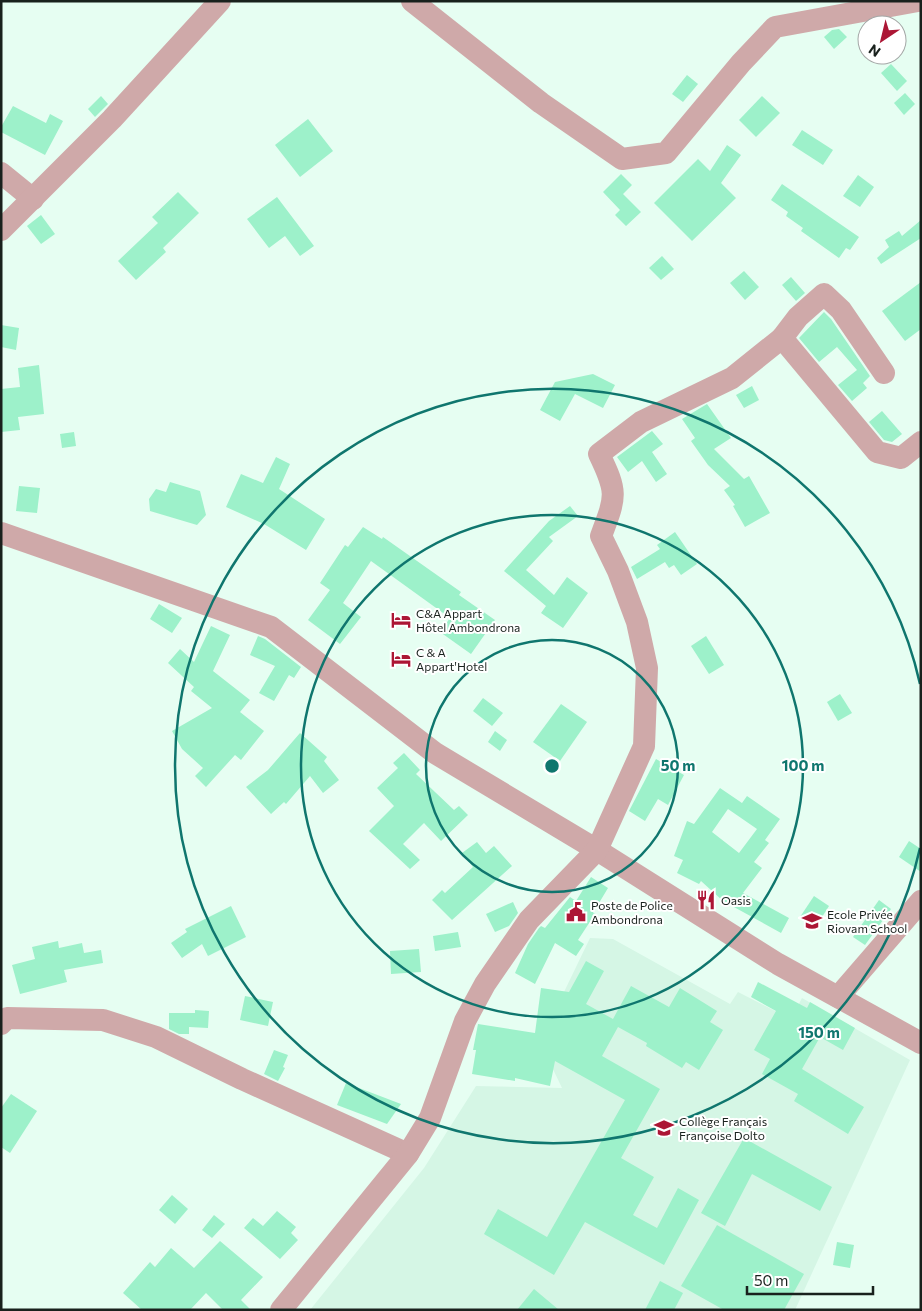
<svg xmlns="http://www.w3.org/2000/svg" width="922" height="1311" viewBox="0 0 922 1311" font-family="Commissioner,sans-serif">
  <rect width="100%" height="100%" fill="#e6fef2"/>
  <!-- built -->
  <path fill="#d5f6e5" d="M590 938 613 939 730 1004 738 992 791 1019 802 998 910 1060 795 1310H310L424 1168 476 1086 562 1088 551 1065 564 992Z"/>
  <!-- building -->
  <g fill="#9df1ca" fill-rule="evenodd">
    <path d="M839 29 847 37 834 49 824 37 832 30Z"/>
    <path d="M891 64 907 81 897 91 881 73Z"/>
    <path d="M687 75 698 84 683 102 672 94Z"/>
    <path d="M905 93 915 104 904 115 894 103Z"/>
    <path d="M101 96 108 104 95 117 88 109Z"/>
    <path d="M762 96 780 113 756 137 739 120Z"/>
    <path d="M13 106 46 123 50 114 63 121 45 155 1 132V127Z"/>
    <path d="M308 119 333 151 300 177 275 145Z"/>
    <path d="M802 130 833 150 823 165 792 145Z"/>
    <path d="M727 145 741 155 721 183 736 198 692 241 654 203 698 159 710 171Z"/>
    <path d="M621 174 632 185 623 194 641 212 626 226 615 215 620 210 603 192Z"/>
    <path d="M858 175 874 187 860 207 843 196Z"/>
    <path d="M782 184 859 237 850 250 846 248 839 258 801 231 803 228 786 216 788 212 771 200Z"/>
    <path d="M178 192 199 213 163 248 166 252 136 280 118 261 158 223 152 217Z"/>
    <path d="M277 197 314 246 300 256 285 236 269 248 247 219Z"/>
    <path d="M41 215 55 234 41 244 27 226Z"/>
    <path d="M921 220V238L881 264 877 258 889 247 885 240 899 231 902 236Z"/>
    <path d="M662 256 674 269 661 280 649 268Z"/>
    <path d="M744 271 759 287 745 300 730 283Z"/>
    <path d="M791 277 805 293 796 301 782 285Z"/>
    <path d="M921 282V329L905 341 882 311Z"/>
    <path d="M824 312 831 319 870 376 863 383 867 388 852 401 838 385 857 370 837 347 819 362 799 338Z"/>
    <path d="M1 325 19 328 16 350 1 347Z"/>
    <path d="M39 365 44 414 18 417 20 430 1 432V389L20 387 18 368Z"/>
    <path d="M593 374 615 385 603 408 575 394 560 421 540 410 555 382Z"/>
    <path d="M752 386 759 400 744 408 736 395Z"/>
    <path d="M707 404 731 438 714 449 744 479 749 476 770 513 745 527 733 506 735 505 724 490 730 486 708 465 691 441 695 438 682 419Z"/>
    <path d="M882 411 902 434 892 442 884 440 869 422Z"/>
    <path d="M652 431 663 444 652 452 667 474 656 482 642 461 628 472 617 457Z"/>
    <path d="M74 432 76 446 62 448 60 434Z"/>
    <path d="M276 457 290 464 279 489 325 519 306 550 264 524 226 507 241 474 263 483Z"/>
    <path d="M170 482 200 491 206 515 197 525 150 511 149 499 156 489 166 492Z"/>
    <path d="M19 486 40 488 37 513 16 511Z"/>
    <path d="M570 506 578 516 549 537 553 541 526 570 554 595 567 577 588 593 563 628 541 613 546 606 504 571 549 521Z"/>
    <path d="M363 527 382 539 383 537 461 592 459 595 495 620 471 654 440 632 450 618 371 561 343 603 361 617 340 644 308 620 330 590 320 583 345 545 348 547Z"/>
    <path d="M675 532 697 564 681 575 674 565 669 568 665 562 637 579 631 567 660 549 657 545Z"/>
    <path d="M159 604 182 618 172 633 150 619Z"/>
    <path d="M211 626 230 635 213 671 250 700 240 712 264 731 241 760 235 755 206 787 195 776 203 768 182 749 172 731 212 708 191 691 194 687 168 663 180 649 194 662Z"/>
    <path d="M258 636 265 639 301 667 294 678 289 675 274 701 259 693 275 666 250 655Z"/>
    <path d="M706 636 724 665 709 674 691 646Z"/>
    <path d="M840 694 852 713 838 721 827 702Z"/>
    <path d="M483 698 503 713 492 726 473 711Z"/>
    <path d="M561 704 587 722 560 761 533 742Z"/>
    <path d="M495 731 507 740 500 751 488 742Z"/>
    <path d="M300 733 327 757 324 761 339 780 323 793 310 776 286 804 284 802 271 814 246 787 268 770Z"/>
    <path d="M404 753 420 770 416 774 454 810 459 806 468 815 441 841 424 823 403 844 420 860 410 869 369 831 394 806 377 788 398 768 393 763Z"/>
    <path d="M656 759 684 775 668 805 658 799 645 821 629 811Z"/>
    <path d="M720 788 742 803 747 796 780 819 765 840 769 843 754 862 762 868 743 893 789 918 781 933 723 901 701 881 699 884 677 873 683 860 674 856 687 821 694 824ZM728 809 757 829 739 853 712 832Z"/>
    <path d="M909 841 921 849V872L899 857Z"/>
    <path d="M477 842 486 853 494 846 512 866 452 920 432 900 442 890 445 893 473 867 462 853Z"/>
    <path d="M591 877 608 888 593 913 595 914 578 940 584 944 576 956 555 943 535 984 515 973 528 944 539 928 541 926 545 928 570 897 576 901Z"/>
    <path d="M814 896 829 906 815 928 800 917Z"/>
    <path d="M879 900 891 909 865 945 853 937Z"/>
    <path d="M513 902 518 913 509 926 495 932 486 914Z"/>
    <path d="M231 906 246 937 208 956 202 944 182 958 171 943 187 932 185 929Z"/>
    <path d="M458 932 461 947 435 951 433 936Z"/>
    <path d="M58 941 59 948 82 943 84 953 101 950 103 963 64 970 67 982 20 994 12 965 35 959 32 947Z"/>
    <path d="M419 949 421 972 391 974 390 951Z"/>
    <path d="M586 961 604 971 586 1004 613 1019 631 986 669 1007 680 988 717 1011 710 1022 723 1030 699 1070 686 1062 682 1068 646 1046 647 1043 618 1027 602 1056 660 1089 621 1158 654 1177 633 1215 657 1228 678 1188 699 1200 664 1265 585 1222 554 1275 484 1234 498 1209 547 1237 625 1100 555 1061 550 1086 515 1078V1081L472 1074 476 1050H473L478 1024 535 1033 541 988 569 992Z"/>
    <path d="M758 982 807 1008 810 1002 855 1028 843 1050 820 1037 802 1069 864 1107 848 1134 794 1101 798 1094 762 1074 770 1059 754 1050 776 1011 751 997Z"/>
    <path d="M245 996 273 1002 268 1026 240 1020Z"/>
    <path d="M195 1010 209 1011 208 1028 189 1027V1034H179L169 1029V1013H195Z"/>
    <path d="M274 1050 288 1055 283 1067 285 1068 278 1081 264 1074Z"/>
    <path d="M346 1083 401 1104 387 1124 337 1105Z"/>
    <path d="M11 1094 37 1111 10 1153 1 1147V1108Z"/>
    <path d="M744 1138 832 1187 820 1211 752 1174 725 1226 701 1213Z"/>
    <path d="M172 1195 188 1209 175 1224 159 1210Z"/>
    <path d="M277 1211 296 1227 291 1233 298 1240 280 1259 244 1228 253 1218 263 1226Z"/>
    <path d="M214 1215 225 1224 212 1238 202 1230Z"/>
    <path d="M717 1225 804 1274 784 1310H724L681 1286Z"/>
    <path d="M220 1241 263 1277 241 1300 251 1310H223L206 1293 190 1310H142L123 1293 150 1262 155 1267 171 1248 194 1268Z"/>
    <path d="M837 1242 854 1245 850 1268 833 1265Z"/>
    <path d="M660 1281 683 1293 674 1310H645Z"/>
    <path d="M534 1289 559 1310H517Z"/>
  </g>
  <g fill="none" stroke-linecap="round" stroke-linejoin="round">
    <!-- minor -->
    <g stroke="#cfa9a9" stroke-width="22">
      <path d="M412 1 541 103 622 159 666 153 741 63 775 27 918 1"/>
      <path d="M1 173 33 199"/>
      <path d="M1 230 112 119 220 1"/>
      <path d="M782 338 877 452 901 458 921 442"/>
      <path d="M1 533 271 627 435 753 597 850 778 964 921 1043"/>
      <path d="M838 997 921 901"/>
      <path d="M1 1024 7 1018 103 1020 156 1037 242 1079 408 1154"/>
      <path d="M281 1310 408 1154 430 1118 465 1021 485 984 529 920 597 850 644 746 647 668 637 622 618 571 601 536C616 496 618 493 599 454L641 422 732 378 782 338 798 317 824 294 841 310 884 373"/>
    </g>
  </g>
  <!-- distance rings -->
  <g fill="none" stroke="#0f766e" stroke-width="2.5">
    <circle cx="552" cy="766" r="126"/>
    <circle cx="552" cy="766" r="251"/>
    <path d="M920 848A377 377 0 1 1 920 684"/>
  </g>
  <!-- icons -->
  <defs>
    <symbol id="hotel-bare" viewBox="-9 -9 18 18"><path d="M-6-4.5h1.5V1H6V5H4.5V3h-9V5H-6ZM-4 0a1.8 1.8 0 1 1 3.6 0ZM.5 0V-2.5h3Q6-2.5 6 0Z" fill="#ac1635" stroke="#fff" stroke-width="2.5" paint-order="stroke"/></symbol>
    <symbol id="restaurant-bare" viewBox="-9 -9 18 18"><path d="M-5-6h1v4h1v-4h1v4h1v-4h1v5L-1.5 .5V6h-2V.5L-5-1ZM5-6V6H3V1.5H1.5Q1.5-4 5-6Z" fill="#ac1635" stroke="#fff" stroke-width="2.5" paint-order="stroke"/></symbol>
    <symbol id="civic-bare" viewBox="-9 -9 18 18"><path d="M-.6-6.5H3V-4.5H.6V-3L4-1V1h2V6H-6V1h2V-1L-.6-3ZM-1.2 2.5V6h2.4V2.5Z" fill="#ac1635" stroke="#fff" stroke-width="2.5" paint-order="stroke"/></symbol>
    <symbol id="school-bare" viewBox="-9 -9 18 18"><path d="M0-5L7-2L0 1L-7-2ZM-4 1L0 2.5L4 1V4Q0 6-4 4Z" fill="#ac1635" stroke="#fff" stroke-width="2.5" paint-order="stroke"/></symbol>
  </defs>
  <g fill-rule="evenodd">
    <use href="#hotel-bare" x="387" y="606" width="28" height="28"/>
    <use href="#hotel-bare" x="387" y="645" width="28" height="28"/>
    <use href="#restaurant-bare" x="692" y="886" width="28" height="28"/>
    <use href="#civic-bare" x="562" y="898" width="28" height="28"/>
    <use href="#school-bare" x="798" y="907" width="28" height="28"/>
    <use href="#school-bare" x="650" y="1114" width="28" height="28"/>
  </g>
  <g text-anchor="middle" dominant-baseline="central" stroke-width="4" stroke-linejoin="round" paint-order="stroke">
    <!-- poi labels -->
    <g font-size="12" fill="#19211d" stroke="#fff" text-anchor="start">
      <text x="416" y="613">C&amp;A Appart<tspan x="416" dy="14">Hôtel Ambondrona</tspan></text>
      <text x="416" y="652">C &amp; A<tspan x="416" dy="14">Appart'Hotel</tspan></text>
      <text x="721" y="900">Oasis</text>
      <text x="591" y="905">Poste de Police<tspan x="591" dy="14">Ambondrona</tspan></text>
      <text x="827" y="914">Ecole Privée<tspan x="827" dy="14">Riovam School</tspan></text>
      <text x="679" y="1121">Collège Français<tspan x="679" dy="14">Françoise Dolto</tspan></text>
    </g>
  </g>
  <circle cx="552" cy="766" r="8" fill="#0f766e" stroke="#fff" stroke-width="2.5"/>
  <g font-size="15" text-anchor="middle" font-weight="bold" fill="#0f766e" stroke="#fff" stroke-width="4" stroke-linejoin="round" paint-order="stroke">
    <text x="678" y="771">50 m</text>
    <text x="803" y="771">100 m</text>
    <text x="819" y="1038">150 m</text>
  </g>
  <!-- border -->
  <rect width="922" height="1311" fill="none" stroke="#19211d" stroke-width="5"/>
  <!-- north arrow -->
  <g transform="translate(882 40) rotate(215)"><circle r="24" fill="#ffffff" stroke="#a3a6a5"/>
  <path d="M0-4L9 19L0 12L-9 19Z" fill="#ac1635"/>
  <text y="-8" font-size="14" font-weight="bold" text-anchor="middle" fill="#19211d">N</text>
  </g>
  <!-- scale -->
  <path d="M747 1286v8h126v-8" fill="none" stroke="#19211d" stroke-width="2.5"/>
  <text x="754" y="1286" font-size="15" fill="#19211d" stroke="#ffffff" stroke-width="4" paint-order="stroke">50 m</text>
</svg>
